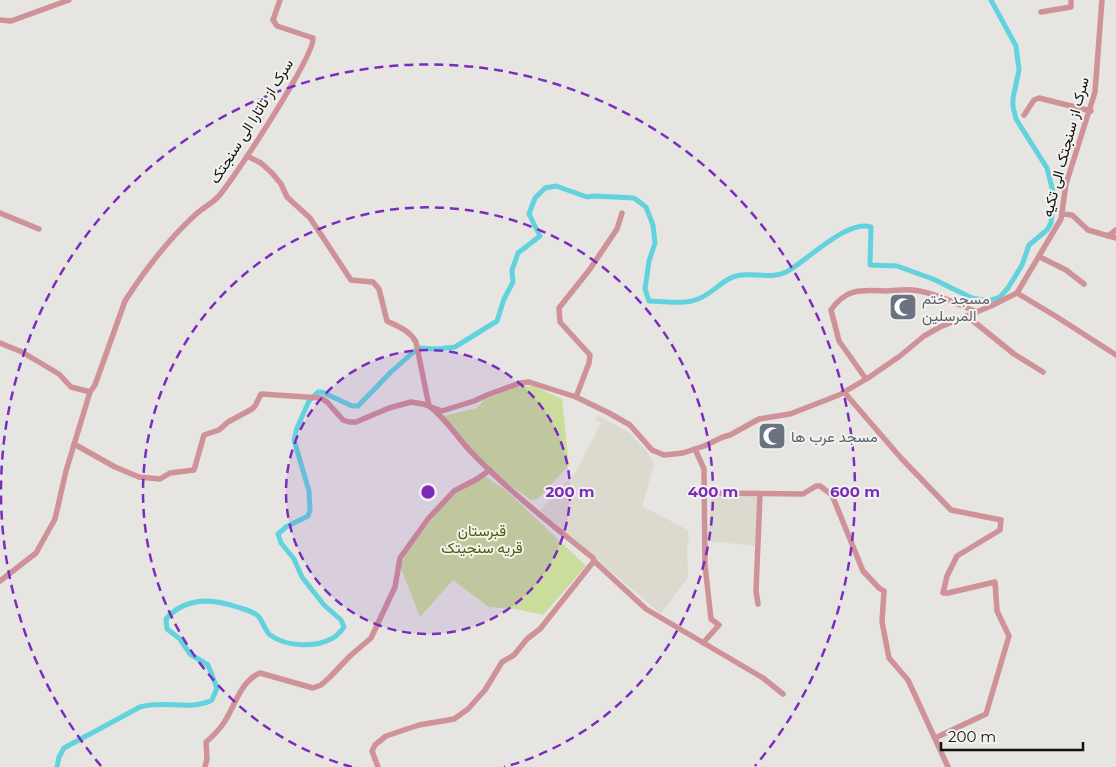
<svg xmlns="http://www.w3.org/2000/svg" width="1116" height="767" viewBox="0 0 1116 767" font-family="Montserrat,Vazirmatn,sans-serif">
  <rect width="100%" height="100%" fill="#e6e5e1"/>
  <!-- built -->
  <g fill="#dcdacf">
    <path d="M597 415 630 433 649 454 654 465 642 506 688 530 689 542H687L688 577 661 614 540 511 576 472 601 423 595 420Z"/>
    <path d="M711 495 756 496 758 499 756 546 708 541Z"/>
  </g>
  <!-- green -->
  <g fill="#cadd9b">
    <path d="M534 386 562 399 569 465 538 499 531 500C496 475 463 456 443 416L477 408 484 400 516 387Z"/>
    <path d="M485 476 509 493 586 566 543 615 516 609 489 607 453 580 420 617 400 566 410 547 450 497Z"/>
  </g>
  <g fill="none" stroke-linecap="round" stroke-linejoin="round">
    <!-- canal -->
    <path stroke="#62d3de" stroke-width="5" d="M57 767 59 757 64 748 140 707C165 700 191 711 212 700L217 688 208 665 190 654 180 639 167 629 166 619C185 597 211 598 237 607 243 609 253 611 258 616 263 621 265 631 270 635 287 647 315 648 333 638 337 636 341 631 344 627L341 620 324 605 302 577 294 559 281 543 278 534 286 527 308 516 310 510 309 491 294 440 297 428 309 401 318 392H322L352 406H358L391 372 418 348 438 349 455 347 497 321 504 299 513 282 512 270 518 253 540 236 529 214 535 198 545 188 556 186 587 197 594 196 634 198 646 207 653 225 655 243 649 261 645 289 649 301C665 301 684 305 698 299 713 294 725 276 741 275 756 273 772 279 786 272 807 261 847 219 871 227L870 265 897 266 933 279 972 298 988 301 1000 297 1008 288 1022 265 1029 245 1047 230 1051 223 1054 196 1047 168 1016 119 1013 107V98L1019 70 1016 46 991 0"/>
    <!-- minor -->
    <g stroke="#ce9298" stroke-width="5.5">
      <path d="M1041 12 1071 7V0"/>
      <path d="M0 20 11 21 69 0"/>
      <path d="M1024 115 1034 100 1039 98 1091 111"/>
      <path d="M247 156 261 163 272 173 281 184 287 197 310 218 351 280 373 282 379 289 387 321C399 327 409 330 416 342L429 406C448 420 457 438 473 454 510 492 552 525 593 558L594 561 540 629 527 639 514 655 502 662 485 690 468 709 454 719 419 725 386 736 375 745 372 751 378 767"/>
      <path d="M0 213 39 229"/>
      <path d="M1062 214 1072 215 1088 230 1116 238"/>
      <path d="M1108 236 1116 230"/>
      <path d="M1040 257 1066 270 1084 284"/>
      <path d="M1017 293 1057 317 1116 355"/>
      <path d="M967 316 1014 354 1043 372"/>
      <path d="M0 343 22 352 59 374 71 387 90 392 66 471 55 519 36 553 0 581"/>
      <path d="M866 379 839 341 831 310C846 288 860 290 885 291 894 291 903 289 912 290 934 292 957 304 977 312"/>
      <path d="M90 392 95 385 125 301C143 273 169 239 194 216 201 209 211 204 218 197 234 179 315 55 313 38L277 26 273 20 280 0"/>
      <path d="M844 392 901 458 951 510 1001 520 1000 530 957 556 947 576 943 593H948L995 582 997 611 1009 636 986 714 935 738"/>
      <path d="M576 397 589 363 590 355 560 322 559 308 590 269 617 229 622 213"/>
      <path d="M74 444 115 467 139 477 160 479 170 473 194 470 204 435 219 430 228 422 252 409 255 406 261 394 321 398 327 402 343 420 349 422H356L389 408 411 402 423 404 442 411 474 401 487 395 520 383 529 382 576 397 609 413 630 425 652 450 664 455 683 453 704 446 723 437 730 435 759 419 790 414 839 395 868 378 900 356 924 336 940 327 991 306 1017 293 1061 219 1066 184 1095 92 1102 0"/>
      <path d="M695 449 704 469 705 565 711 619 719 625 703 643"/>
      <path d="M704 493 803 494 816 486H820L832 495 863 571 879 588 884 591 882 622 889 658 908 680 948 767"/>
      <path d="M594 561 646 609 763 678 783 694"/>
      <path d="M758 604 756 591 760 494"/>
      <path d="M205 767 207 759 206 742C212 737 218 731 223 724 234 709 240 681 260 673L313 688 321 685 330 677 350 656 371 638 395 587 400 558 428 519 454 491 477 479 490 470"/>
    </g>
  </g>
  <!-- distance rings -->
  <circle cx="428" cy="492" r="142" fill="#7b2cbf" fill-opacity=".12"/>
  <g fill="none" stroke="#7b2cbf" stroke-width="2.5" stroke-dasharray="9 6">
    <circle cx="428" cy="492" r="142"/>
    <path d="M352 767A285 285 0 1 1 504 767"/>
    <path d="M101 766A427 427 0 1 1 755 766"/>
  </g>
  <!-- icons -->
  <defs>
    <symbol id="mosque-square" viewBox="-11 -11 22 22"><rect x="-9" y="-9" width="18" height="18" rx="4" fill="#6b7280" stroke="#f3f2ee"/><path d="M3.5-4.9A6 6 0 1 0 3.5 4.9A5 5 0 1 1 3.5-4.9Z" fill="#fff"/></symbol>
  </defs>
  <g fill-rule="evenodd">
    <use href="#mosque-square" x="887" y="291" width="32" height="32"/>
    <use href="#mosque-square" x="756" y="420" width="32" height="32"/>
  </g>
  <g text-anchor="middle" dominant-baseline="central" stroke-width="4" stroke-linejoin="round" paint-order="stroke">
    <!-- street labels -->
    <g font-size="15" fill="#131312" stroke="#f3f2ee">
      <text transform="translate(251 121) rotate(-58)">سرک از تاتارا الی سنجتک</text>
      <text transform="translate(1065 147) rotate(-75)">سرک از سنجتک الی تکیه</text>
    </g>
    <!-- worship labels -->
    <g font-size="15" fill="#5b616d" stroke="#f3f2ee" text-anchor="start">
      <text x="922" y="298">مسجد ختم<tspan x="922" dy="17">المرسلین</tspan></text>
      <text x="791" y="436">مسجد عرب ها</text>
    </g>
    <!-- park labels -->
    <g font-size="15" fill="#4d5e04" stroke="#f3f2ee">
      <text x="482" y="530">قبرستان<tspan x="482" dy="17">قریه سنجیتک</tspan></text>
    </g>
  </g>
  <circle cx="428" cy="492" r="8" fill="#7b2cbf" stroke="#f3f2ee" stroke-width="2.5"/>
  <g font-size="15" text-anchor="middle" font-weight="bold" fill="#7b2cbf" stroke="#f3f2ee" stroke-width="4" stroke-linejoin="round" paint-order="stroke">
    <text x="570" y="497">200 m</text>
    <text x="713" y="497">400 m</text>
    <text x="855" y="497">600 m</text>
  </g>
  <!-- scale -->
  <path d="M941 742v8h142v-8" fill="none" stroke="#131312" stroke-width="2.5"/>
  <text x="948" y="742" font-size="15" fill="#131312" stroke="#f3f2ee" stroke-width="4" paint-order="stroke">200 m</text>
</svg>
